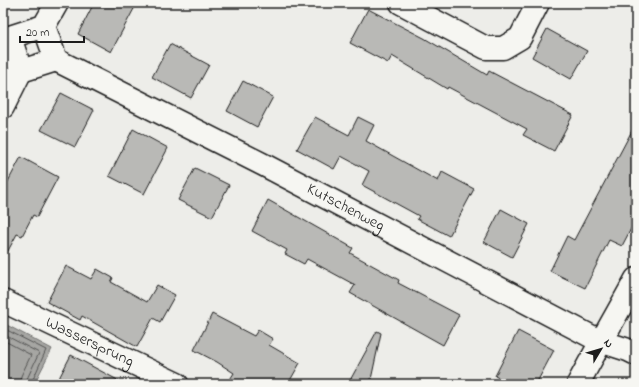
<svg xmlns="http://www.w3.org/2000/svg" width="639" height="387" viewBox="0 0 639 387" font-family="'Indie Flower',sans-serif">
  <rect width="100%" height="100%" fill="#edede9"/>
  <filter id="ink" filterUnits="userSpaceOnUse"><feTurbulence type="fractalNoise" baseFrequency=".025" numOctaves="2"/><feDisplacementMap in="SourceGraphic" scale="8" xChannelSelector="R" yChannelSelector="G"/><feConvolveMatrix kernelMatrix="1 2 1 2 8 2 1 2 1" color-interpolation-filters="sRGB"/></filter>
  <g filter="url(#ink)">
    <!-- water -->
    <path fill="#a6a6a3" stroke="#6f6f6d" d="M3 323 52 349 34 384H3Z"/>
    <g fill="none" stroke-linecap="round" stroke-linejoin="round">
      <!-- shore -->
      <g stroke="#535352" stroke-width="1">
        <path d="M3 328 46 350 31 384"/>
        <path d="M3 334 39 353 27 379 26 384"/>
        <path d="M3 340 31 355 21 376 20 384"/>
      </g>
    </g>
    <!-- building -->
    <g fill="#b9b9b6" stroke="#1c1c1c">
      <path d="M94 3H137L111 52 78 34Z"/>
      <path d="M368 9 424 38 487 75 489 71 573 115 554 151 523 135 527 129 448 87 447 89 392 56 388 63 350 43Z"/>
      <path d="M547 29 587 51 571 79 532 57Z"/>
      <path d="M170 44 209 65 191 98 152 77Z"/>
      <path d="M243 81 273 97 257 127 227 111Z"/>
      <path d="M61 93 94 110 75 147 41 130Z"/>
      <path d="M315 117 349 135 358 117 374 125 366 141 438 181 442 172 474 189 449 236 417 219 419 216 362 185 369 171 341 156 334 169 297 149Z"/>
      <path d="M636 123V219L622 246 609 240 585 288 550 271 567 236 574 240Z"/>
      <path d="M133 129 168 148 144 194 109 176Z"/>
      <path d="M21 157 58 177 37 217 33 215 22 236 17 234 3 260V191Z"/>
      <path d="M195 168 229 185 212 217 178 200Z"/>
      <path d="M268 200 353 248 350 253 399 280 398 283 459 315 443 345 350 293 355 285 307 259 304 264 285 254 287 250 252 231Z"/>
      <path d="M501 209 529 224 512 257 484 242Z"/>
      <path d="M66 266 91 279 97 269 113 278 111 282 147 302 157 285 175 295 160 322 153 318 137 347 82 316 80 320 47 302Z"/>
      <path d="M212 314 254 336 258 330 273 339 269 345 300 363 288 384H227L234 373 217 362 194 350Z"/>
      <path d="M377 331 381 333 370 384H348Z"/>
      <path d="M518 331 554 350 536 384H510L495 376Z"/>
      <path d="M71 355 125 384H56Z"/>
    </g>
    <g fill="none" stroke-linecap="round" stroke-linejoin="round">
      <defs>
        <g id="minor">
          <path d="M401 3 486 48H503L520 38 538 3"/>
          <path d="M44 26 56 60 21 71 10 37 44 26 57 3"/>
          <path id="s1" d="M56 60 264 165 600 341 628 350 636 354"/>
          <path d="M3 107 21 71"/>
          <path id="s2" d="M3 301 177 384"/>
          <path d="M578 384C597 348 617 314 636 279"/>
        </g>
      </defs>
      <!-- minor casing -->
      <use href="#minor" stroke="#1c1c1c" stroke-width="25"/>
      <!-- minor -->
      <use href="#minor" stroke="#f6f6f2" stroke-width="22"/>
    </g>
  </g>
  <g text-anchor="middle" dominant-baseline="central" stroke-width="4" stroke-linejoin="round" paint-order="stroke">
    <!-- street labels -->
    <g font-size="16" fill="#1c1c1c" stroke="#f6f6f2">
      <text stroke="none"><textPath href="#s1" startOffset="325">Kutschenweg</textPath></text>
      <text stroke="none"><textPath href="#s2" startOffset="96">Wassersprung</textPath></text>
    </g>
  </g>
  <!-- margin -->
  <rect width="639" height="387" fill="none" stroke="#f6f6f2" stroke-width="16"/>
  <rect x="8" y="8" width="623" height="371" fill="none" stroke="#1c1c1c" stroke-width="1.5" filter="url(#ink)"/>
  <!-- north arrow -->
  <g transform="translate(601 349) rotate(52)" stroke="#f6f6f2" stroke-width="3" paint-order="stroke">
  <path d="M0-3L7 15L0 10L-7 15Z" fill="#1c1c1c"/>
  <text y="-6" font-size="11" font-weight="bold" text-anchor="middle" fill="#1c1c1c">N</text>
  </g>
  <!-- scale -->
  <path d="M20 36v6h64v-6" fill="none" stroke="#1c1c1c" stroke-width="2"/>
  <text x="26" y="36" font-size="12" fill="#1c1c1c" stroke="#f6f6f2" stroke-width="3" paint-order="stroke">20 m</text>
</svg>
